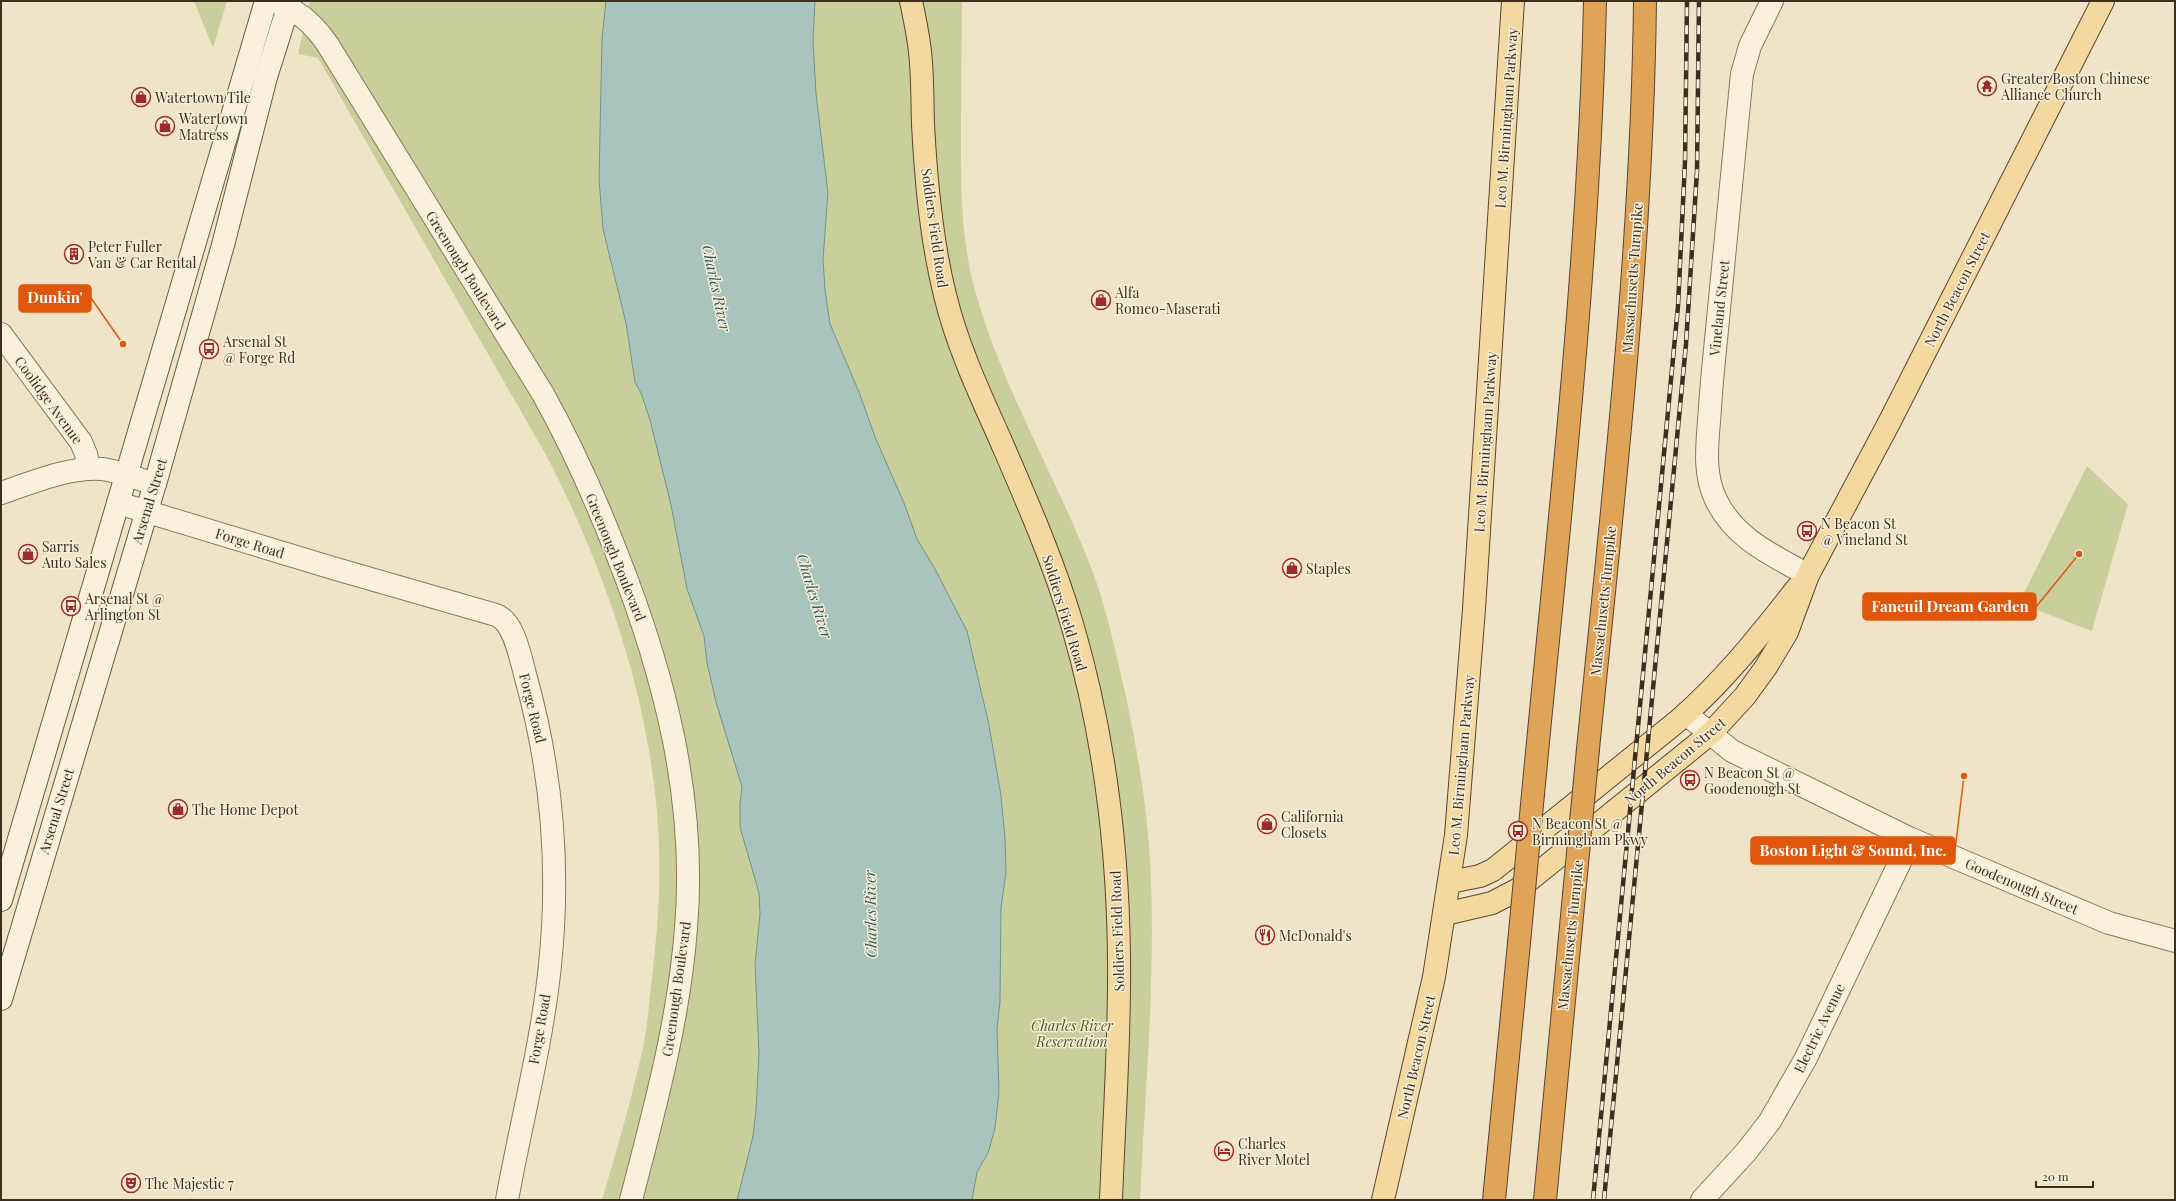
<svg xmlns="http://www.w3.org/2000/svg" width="2176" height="1201" viewBox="0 0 2176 1201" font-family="'Playfair Display',serif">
  <rect width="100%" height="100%" fill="#f0e4c8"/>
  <!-- green -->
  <g fill="#c9cf9b">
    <path d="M194 1H227L213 48Z"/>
    <path d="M310 1H606L602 38 599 179 603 229 626 323 635 382 641 393 650 420 671 505 687 589 704 636 707 663 716 702 742 787 740 804V827L759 893 760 914 755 964 759 1053 756 1110 753 1136 737 1200H602C617 1149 632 1098 643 1047 648 1024 649 1000 652 977 657 934 661 890 659 846 654 710 608 575 546 455L318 58 298 54Z"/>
    <path d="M815 1H962C962 42 961 83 961 125 961 180 960 237 975 290 1002 388 1056 476 1092 570 1101 593 1107 617 1113 641 1132 718 1148 799 1151 879 1155 986 1145 1093 1140 1200H972L977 1172 988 1153 995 1128 999 1092 997 1029 1000 1000 1001 908 1006 872 1005 838 1001 796 989 725 967 631 935 569 917 539 904 503 875 437 859 392 830 324 825 290 823 259 828 193 816 94 813 41Z"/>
    <path d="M2087 466 2128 504 2092 631 2019 603Z"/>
  </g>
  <!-- water -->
  <path fill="#a9c4bc" stroke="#6f938a" d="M606 1H815L813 41 816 94 828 193 823 259 825 290 830 324 859 392 875 437 904 503 917 539 935 569 967 631 989 725 1001 796 1005 838 1006 872 1001 908 1000 1001 997 1029 999 1092 995 1128 988 1153 977 1172 972 1200H737L753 1136 756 1110 759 1053 755 964 760 914 759 893 740 827V804L742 787 716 702 707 663 704 636 687 589 671 505 650 420 641 393 635 382 626 323 603 229 599 179 602 38Z"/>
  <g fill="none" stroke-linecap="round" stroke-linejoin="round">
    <defs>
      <g id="minor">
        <path d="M1772 1 1750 46 1742 74C1734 152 1727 230 1719 309 1716 342 1712 375 1710 408 1708 440 1702 471 1716 500 1735 539 1772 555 1808 575"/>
        <path d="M118 503 336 569 496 615C515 622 521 661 526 678 552 772 560 869 550 965 542 1044 521 1122 507 1200"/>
        <path d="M1686 714 1732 751 1911 839 2109 923 2175 941"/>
        <path d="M1702 1200 1746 1152 1770 1121 1806 1058 1911 839"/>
      </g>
      <g id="tertiary">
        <path d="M274 1C298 10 314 24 328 45L543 394C572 446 596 500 617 554 664 673 697 799 686 928 679 1021 654 1111 631 1200"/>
        <path d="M1 334 81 442 86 454 89 469"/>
        <path d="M1 493C31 483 71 466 102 469 119 471 138 479 155 484"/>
      </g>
      <g id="secondary">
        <path d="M1 900 266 1"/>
        <path d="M1 999 157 477 223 245 266 77 290 1"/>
      </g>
      <g id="primary">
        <path d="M911 1C914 15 917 29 919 44 923 70 922 97 923 124 926 181 931 239 945 295 957 345 979 392 1000 439 1026 499 1053 560 1072 624 1104 733 1118 846 1119 959 1120 1039 1114 1120 1111 1200"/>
        <path d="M1450 882 1480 876 1493 870 1679 720C1725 680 1761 634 1798 587"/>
        <path d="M1445 914 1492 903 1517 890 1711 733 1745 696 1766 667 1787 632 1808 575 1890 421 2103 1"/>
        <path d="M1383 1200 1434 977 1456 835 1474 609 1513 1"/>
      </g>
      <g id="motorway">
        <path d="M1588 749C1613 500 1642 251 1645 1"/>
        <path d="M1533 794C1558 530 1589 266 1595 1"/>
        <path d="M1494 1200 1519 943"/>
        <path d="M1545 1200 1574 895"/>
      </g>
    </defs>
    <!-- minor casing -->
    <use href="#minor" stroke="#8d765c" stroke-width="24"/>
    <!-- tertiary casing -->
    <use href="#tertiary" stroke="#8d765c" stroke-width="24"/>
    <!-- secondary casing -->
    <use href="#secondary" stroke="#6f573f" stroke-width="24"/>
    <!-- primary casing -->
    <use href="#primary" stroke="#5b4430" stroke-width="24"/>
    <!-- motorway casing -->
    <use href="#motorway" stroke="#5b4430" stroke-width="24"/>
    <!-- minor -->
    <use href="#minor" stroke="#faf1dc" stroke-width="22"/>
    <!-- tertiary -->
    <use href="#tertiary" stroke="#faf1dc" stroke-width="22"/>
    <!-- secondary -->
    <use href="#secondary" stroke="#faf1dc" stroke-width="22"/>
    <!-- primary -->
    <use href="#primary" stroke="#f3d9a0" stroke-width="22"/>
    <!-- motorway -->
    <use href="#motorway" stroke="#e0a458" stroke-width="22"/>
    <defs>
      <g id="rail">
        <path d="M1593 1200 1678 306 1685 162 1687 1"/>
        <path d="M1604 1200 1686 344 1697 171 1699 1"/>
      </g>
    </defs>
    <!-- rail casing -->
    <use href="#rail" stroke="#3d2e20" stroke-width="4.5"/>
    <!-- rail -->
    <use href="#rail" stroke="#f7eed8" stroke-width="3" stroke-dasharray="9" stroke-linecap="butt"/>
    <defs>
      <g id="motorway-bridge">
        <path d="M1574 895 1588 749"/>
        <path d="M1519 943 1533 794"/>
      </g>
    </defs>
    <!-- motorway-bridge casing -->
    <use href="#motorway-bridge" stroke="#5b4430" stroke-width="24" stroke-linecap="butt"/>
    <!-- motorway-bridge -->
    <use href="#motorway-bridge" stroke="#e0a458" stroke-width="22"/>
  </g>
  <!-- icons -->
  <defs>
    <symbol id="temple-ring" viewBox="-11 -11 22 22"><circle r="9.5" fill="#f7eed8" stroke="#9e2a2b" stroke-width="1.5"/><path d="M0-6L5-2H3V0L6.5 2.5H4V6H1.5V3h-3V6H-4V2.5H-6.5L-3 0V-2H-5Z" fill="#9e2a2b"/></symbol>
    <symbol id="shop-ring" viewBox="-11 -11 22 22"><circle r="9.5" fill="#f7eed8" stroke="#9e2a2b" stroke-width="1.5"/><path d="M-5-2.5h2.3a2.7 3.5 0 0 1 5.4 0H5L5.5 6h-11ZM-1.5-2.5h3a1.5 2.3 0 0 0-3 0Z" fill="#9e2a2b"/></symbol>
    <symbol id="building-ring" viewBox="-11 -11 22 22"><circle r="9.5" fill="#f7eed8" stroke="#9e2a2b" stroke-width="1.5"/><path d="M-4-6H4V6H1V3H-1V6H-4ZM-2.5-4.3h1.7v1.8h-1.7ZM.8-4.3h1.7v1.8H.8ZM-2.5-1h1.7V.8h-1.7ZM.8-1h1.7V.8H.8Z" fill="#9e2a2b"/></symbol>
    <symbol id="bus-ring" viewBox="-11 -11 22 22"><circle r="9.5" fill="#f7eed8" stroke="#9e2a2b" stroke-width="1.5"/><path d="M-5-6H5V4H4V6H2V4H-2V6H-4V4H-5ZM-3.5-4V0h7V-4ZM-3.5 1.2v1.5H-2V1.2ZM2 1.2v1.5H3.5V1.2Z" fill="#9e2a2b"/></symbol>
    <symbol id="restaurant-ring" viewBox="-11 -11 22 22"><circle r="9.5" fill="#f7eed8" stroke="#9e2a2b" stroke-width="1.5"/><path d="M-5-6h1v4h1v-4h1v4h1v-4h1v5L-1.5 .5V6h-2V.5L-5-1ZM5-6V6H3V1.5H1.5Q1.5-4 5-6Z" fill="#9e2a2b"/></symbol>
    <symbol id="hotel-ring" viewBox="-11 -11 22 22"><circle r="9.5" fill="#f7eed8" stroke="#9e2a2b" stroke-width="1.5"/><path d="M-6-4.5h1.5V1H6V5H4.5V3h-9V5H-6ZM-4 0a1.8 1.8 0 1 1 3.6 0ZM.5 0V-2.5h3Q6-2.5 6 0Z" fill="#9e2a2b"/></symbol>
    <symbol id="theatre-ring" viewBox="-11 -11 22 22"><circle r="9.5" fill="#f7eed8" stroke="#9e2a2b" stroke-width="1.5"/><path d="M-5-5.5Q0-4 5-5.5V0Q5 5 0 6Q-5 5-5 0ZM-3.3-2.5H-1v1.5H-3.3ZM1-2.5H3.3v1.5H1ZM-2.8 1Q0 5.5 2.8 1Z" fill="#9e2a2b"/></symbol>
  </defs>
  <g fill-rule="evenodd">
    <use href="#temple-ring" x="1976" y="75" width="22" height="22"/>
    <use href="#shop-ring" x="130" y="86" width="22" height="22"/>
    <use href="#shop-ring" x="154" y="115" width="22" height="22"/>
    <use href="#building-ring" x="63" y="243" width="22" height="22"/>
    <use href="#shop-ring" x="1090" y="289" width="22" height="22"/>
    <use href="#bus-ring" x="198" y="338" width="22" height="22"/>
    <use href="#bus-ring" x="1796" y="520" width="22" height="22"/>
    <use href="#shop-ring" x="17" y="543" width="22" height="22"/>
    <use href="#shop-ring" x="1281" y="557" width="22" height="22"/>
    <use href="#bus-ring" x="60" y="595" width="22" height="22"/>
    <use href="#bus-ring" x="1679" y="769" width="22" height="22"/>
    <use href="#shop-ring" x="167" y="798" width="22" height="22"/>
    <use href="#shop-ring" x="1256" y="813" width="22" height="22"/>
    <use href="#bus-ring" x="1507" y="820" width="22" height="22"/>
    <use href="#restaurant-ring" x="1254" y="924" width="22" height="22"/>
    <use href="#hotel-ring" x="1213" y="1140" width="22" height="22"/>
    <use href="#theatre-ring" x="120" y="1172" width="22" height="22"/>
  </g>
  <g text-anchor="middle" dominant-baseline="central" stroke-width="3" stroke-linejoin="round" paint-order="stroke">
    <!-- poi labels -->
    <g font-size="14" fill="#3d2e20" stroke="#f7eed8" text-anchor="start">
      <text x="2001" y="78">Greater Boston Chinese<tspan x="2001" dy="16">Alliance Church</tspan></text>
      <text x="155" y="97">Watertown Tile</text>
      <text x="179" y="118">Watertown<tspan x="179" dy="16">Matress</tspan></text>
      <text x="88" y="246">Peter Fuller<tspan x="88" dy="16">Van &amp; Car Rental</tspan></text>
      <text x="1115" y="292">Alfa<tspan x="1115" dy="16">Romeo-Maserati</tspan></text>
      <text x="223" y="341">Arsenal St<tspan x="223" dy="16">@ Forge Rd</tspan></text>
      <text x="1821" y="523">N Beacon St<tspan x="1821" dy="16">@ Vineland St</tspan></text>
      <text x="42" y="546">Sarris<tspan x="42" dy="16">Auto Sales</tspan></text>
      <text x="1306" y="568">Staples</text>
      <text x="85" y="598">Arsenal St @<tspan x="85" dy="16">Arlington St</tspan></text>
      <text x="1704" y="772">N Beacon St @<tspan x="1704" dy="16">Goodenough St</tspan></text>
      <text x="192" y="809">The Home Depot</text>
      <text x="1281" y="816">California<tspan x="1281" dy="16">Closets</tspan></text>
      <text x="1532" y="823">N Beacon St @<tspan x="1532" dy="16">Birmingham Pkwy</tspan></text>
      <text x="1279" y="935">McDonald's</text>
      <text x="1238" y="1143">Charles<tspan x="1238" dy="16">River Motel</tspan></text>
      <text x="145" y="1183">The Majestic 7</text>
    </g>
    <!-- street labels -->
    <g font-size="14" fill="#3d2e20" stroke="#f7eed8">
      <text transform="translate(1506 118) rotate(-86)">Leo M. Birmingham Parkway</text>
      <text transform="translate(935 228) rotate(82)">Soldiers Field Road</text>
      <text transform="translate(466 270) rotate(58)">Greenough Boulevard</text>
      <text transform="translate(1632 278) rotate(-86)">Massachusetts Turnpike</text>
      <text transform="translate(1957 289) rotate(-63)">North Beacon Street</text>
      <text transform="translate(1719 308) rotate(-84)">Vineland Street</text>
      <text transform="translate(49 400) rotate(54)">Coolidge Avenue</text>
      <text transform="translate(1485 442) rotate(-86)">Leo M. Birmingham Parkway</text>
      <text transform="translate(149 501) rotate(-73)">Arsenal Street</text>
      <text transform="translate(250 543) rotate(17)">Forge Road</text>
      <text transform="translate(616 557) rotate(68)">Greenough Boulevard</text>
      <text transform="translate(1603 601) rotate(-84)">Massachusetts Turnpike</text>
      <text transform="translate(1065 613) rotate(73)">Soldiers Field Road</text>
      <text transform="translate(533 708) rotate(76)">Forge Road</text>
      <text transform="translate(1675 761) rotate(-40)">North Beacon Street</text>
      <text transform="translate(1461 765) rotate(-85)">Leo M. Birmingham Parkway</text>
      <text transform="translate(56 811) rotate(-73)">Arsenal Street</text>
      <text transform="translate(2022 886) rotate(23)">Goodenough Street</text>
      <text transform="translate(1117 931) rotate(-92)">Soldiers Field Road</text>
      <text transform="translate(1570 935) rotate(-84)">Massachusetts Turnpike</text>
      <text transform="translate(676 989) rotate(-82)">Greenough Boulevard</text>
      <text transform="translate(1819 1028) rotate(-64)">Electric Avenue</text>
      <text transform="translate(539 1029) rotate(-80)">Forge Road</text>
      <text transform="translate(1416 1057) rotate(-77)">North Beacon Street</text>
    </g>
    <!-- park labels -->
    <g font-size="14" font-style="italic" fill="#4d5a26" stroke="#f7eed8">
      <text x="1072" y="1025">Charles River<tspan x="1072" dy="16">Reservation</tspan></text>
    </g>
    <!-- water labels -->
    <g font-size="15" font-style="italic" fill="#2f5d5a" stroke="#f7eed8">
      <text transform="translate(717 288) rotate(78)">Charles River</text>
      <text transform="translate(815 596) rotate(73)">Charles River</text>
      <text transform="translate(870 914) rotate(-91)">Charles River</text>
    </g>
  </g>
  <!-- callouts -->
  <path fill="none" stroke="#df570d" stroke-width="1.5" d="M123 344L91 298M2079 554L2036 607M1964 776L1955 850"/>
  <g fill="#df570d" stroke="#f7eed8" stroke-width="1.5">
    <circle cx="123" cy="344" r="4"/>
    <circle cx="2079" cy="554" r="4"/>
    <circle cx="1964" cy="776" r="4"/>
  </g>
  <g fill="#df570d" stroke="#df570d" stroke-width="1.5">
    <rect x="19" y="285" width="72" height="27" rx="4"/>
    <rect x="1863" y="593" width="173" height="27" rx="4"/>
    <rect x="1751" y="837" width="204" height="27" rx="4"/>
  </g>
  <g font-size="15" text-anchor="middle" font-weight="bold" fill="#fff">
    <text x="55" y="303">Dunkin'</text>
    <text x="1950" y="612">Faneuil Dream Garden</text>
    <text x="1853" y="856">Boston Light &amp; Sound, Inc.</text>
  </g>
  <!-- border -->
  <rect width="2176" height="1201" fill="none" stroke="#3d2e20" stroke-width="4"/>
  <!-- scale -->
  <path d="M2036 1181v6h57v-6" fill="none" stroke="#3d2e20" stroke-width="2"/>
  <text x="2042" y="1181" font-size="12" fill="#3d2e20" stroke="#f7eed8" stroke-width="3" paint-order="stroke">20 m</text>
</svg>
